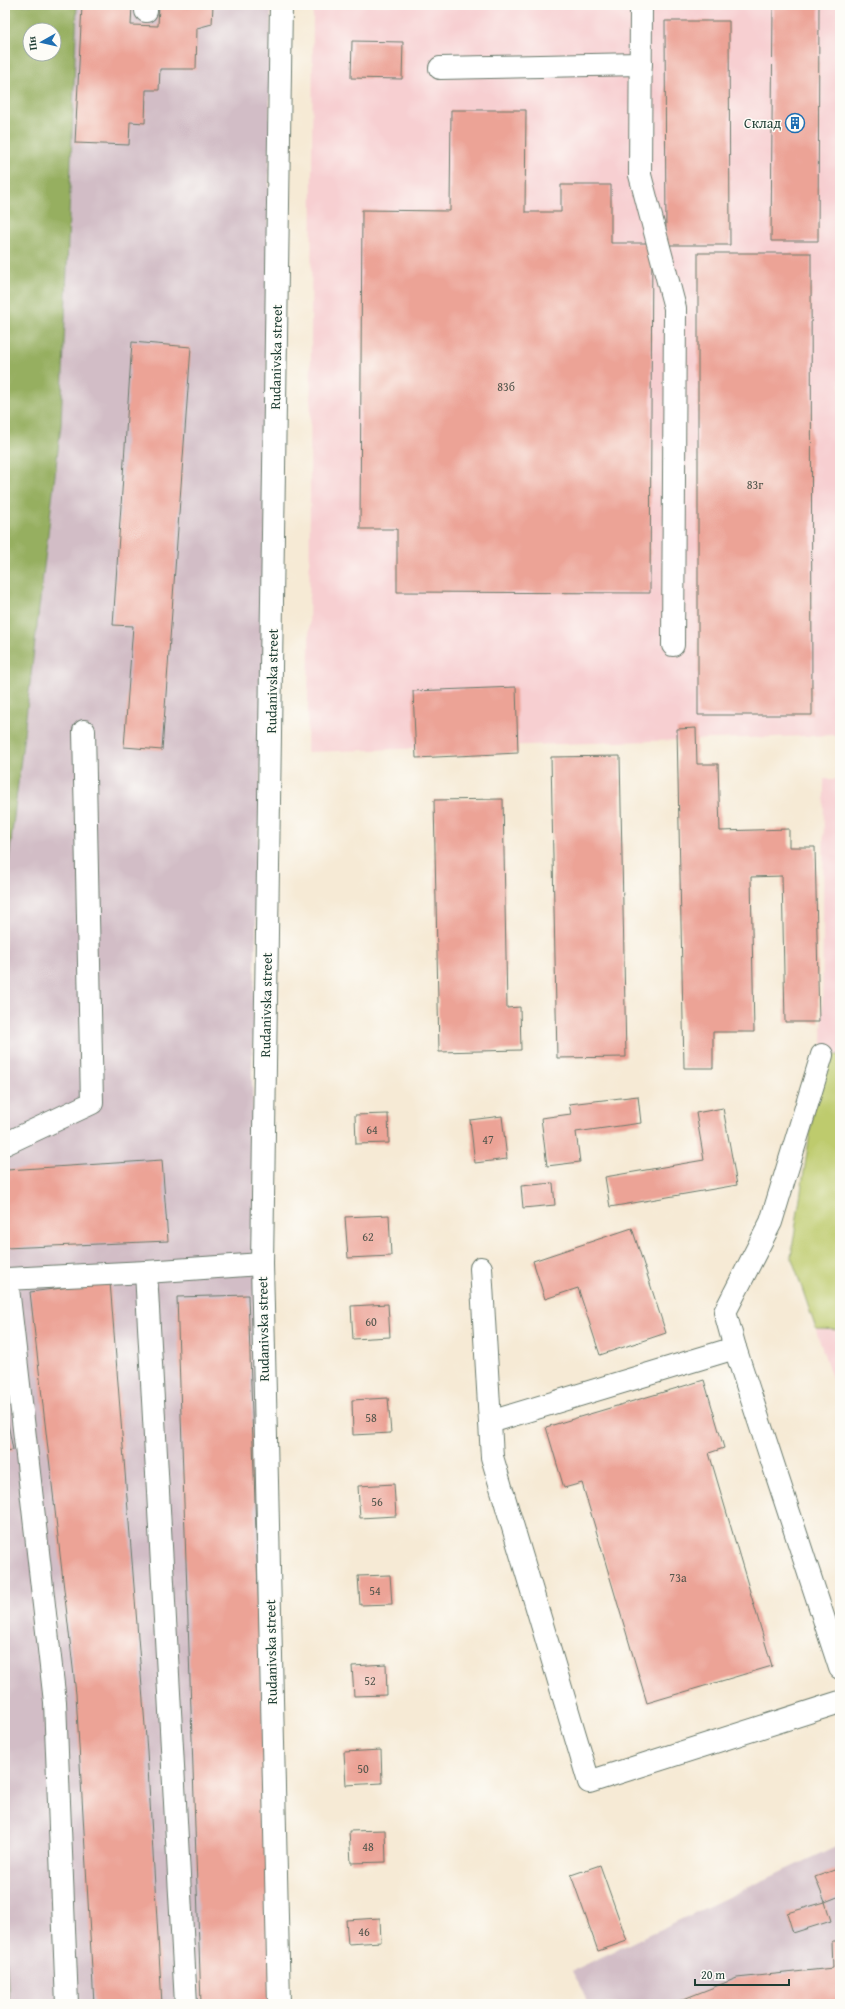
<svg xmlns="http://www.w3.org/2000/svg" width="845" height="2009" viewBox="0 0 845 2009" font-family="'Gentium Book Plus',serif">
  <rect width="100%" height="100%" fill="#fdfcf7"/>
  <filter id="ink" filterUnits="userSpaceOnUse"><feTurbulence type="fractalNoise" baseFrequency=".025" numOctaves="2"/><feDisplacementMap in="SourceGraphic" scale="8" xChannelSelector="R" yChannelSelector="G"/><feConvolveMatrix kernelMatrix="1 2 1 2 8 2 1 2 1" color-interpolation-filters="sRGB"/></filter>
  <filter id="wash" filterUnits="userSpaceOnUse"><feTurbulence type="fractalNoise" baseFrequency=".012" numOctaves="4" result="noise"/><feDisplacementMap in="SourceGraphic" scale="16" xChannelSelector="R" yChannelSelector="G"/><feGaussianBlur stdDeviation="0.9" result="paint"/><feColorMatrix in="noise" values="0 0 0 0 0 0 0 0 0 0 0 0 0 0 0 0 0 1.4 0 .05"/><feComposite in="paint" operator="in"/></filter>
  <g filter="url(#wash)">
    <rect width="100%" height="100%" fill="#f6ead5"/>
    <!-- built -->
    <path fill="#f7cfd1" d="M313 5H840V1402L791 1256 822 1055 824 779H838L837 735 307 752 309 648Z"/>
    <!-- industrial -->
    <g fill="#d2bdc6">
      <path d="M77 5H271L264 656 252 1072 275 2004H9L5 1939V892L61 425Z"/>
      <path d="M840 1844V2004H589L572 1971Z"/>
    </g>
    <!-- green -->
    <path fill="#becb6d" stroke="#6e8450" d="M822 1055H840V1330L816 1329 791 1256Z"/>
    <!-- forest -->
    <g fill="#96af60" stroke="#5a764a" fill-rule="evenodd">
      <path d="M5 5H77L61 425 5 892ZM30 30H54V54H30Z"/>
      <path d="M5 1939 9 2004H5Z"/>
    </g>
    <g id="blocks">
      <!-- building -->
      <g fill="#eca396">
        <path d="M82 5H132L131 25 158 26 159 5H213L212 24 197 28 196 69H160L159 90H146L145 123 130 122 129 145 75 143Z"/>
        <path d="M773 5H819L818 241H771Z"/>
        <path d="M665 21H729L730 245H666Z"/>
        <path d="M352 41 403 42 402 79 351 78Z"/>
        <path d="M451 110H526L525 212H561V185H611V243H652L650 593 397 592V529H360L362 210 450 211Z"/>
        <path d="M698 253H811L812 715H698Z"/>
        <path d="M132 342 191 347 162 750 124 747 133 626 113 625Z"/>
        <path d="M516 687 518 753 416 758 413 691Z"/>
        <path d="M696 728 697 764H718L720 831 789 829V847H815L819 1022H785L782 876 751 877 754 1032H713V1068H684L677 729Z"/>
        <path d="M620 756 626 1057 557 1058 551 757Z"/>
        <path d="M503 799 507 1008 520 1007 521 1050 439 1052 434 800Z"/>
        <path d="M638 1096 641 1123 576 1132 580 1162 547 1166 541 1118 571 1114 569 1104Z"/>
        <path d="M723 1108 737 1185 610 1207 605 1177 704 1160 696 1113Z"/>
        <path d="M388 1114 389 1143 356 1144 355 1115Z"/>
        <path d="M502 1116 507 1159 475 1163 470 1120Z"/>
        <path d="M162 1160 168 1241 5 1248V1172L7 1170Z"/>
        <path d="M553 1183 555 1205 523 1208 521 1186Z"/>
        <path d="M389 1215 391 1256 348 1258 345 1217Z"/>
        <path d="M632 1228 666 1333 600 1355 578 1288 545 1299 533 1261Z"/>
        <path d="M110 1282 147 1751 162 2004H94L76 1694 30 1292Z"/>
        <path d="M248 1295 272 2004H201L177 1297Z"/>
        <path d="M388 1304 390 1337 353 1339 351 1306Z"/>
        <path d="M704 1380 724 1448 709 1453 772 1666 647 1703 582 1483 564 1488 546 1427Z"/>
        <path d="M388 1398 391 1433 353 1435 352 1400Z"/>
        <path d="M5 1408 13 1450 5 1451Z"/>
        <path d="M394 1484 396 1516 360 1518 358 1486Z"/>
        <path d="M390 1575 392 1604 360 1605 358 1576Z"/>
        <path d="M386 1664 387 1695 354 1696 352 1666Z"/>
        <path d="M381 1750 382 1783 346 1785 344 1752Z"/>
        <path d="M385 1830 386 1862 351 1863 349 1831Z"/>
        <path d="M600 1865 627 1941 598 1951 571 1875Z"/>
        <path d="M840 1868V1896L825 1902 815 1877Z"/>
        <path d="M825 1902 831 1921 793 1933 787 1913Z"/>
        <path d="M380 1918 381 1942 348 1944 346 1920Z"/>
        <path d="M832 1941H840V2004H671L737 1978 833 1968Z"/>
      </g>
    </g>
  </g>
  <g filter="url(#ink)">
    <use href="#blocks" fill-opacity="0" stroke="#6a7a6c" stroke-width="1"/>
    <g fill="none" stroke-linecap="round" stroke-linejoin="round">
      <defs>
        <g id="minor">
          <path d="M641 5 640 175 675 308 673 645"/>
          <path d="M146 11V5"/>
          <path d="M440 68 641 64"/>
          <path d="M822 1055 771 1222 725 1312 735 1348 840 1668"/>
          <path d="M5 1144 92 1103 84 731"/>
          <path d="M481 1268 492 1457 589 1782 840 1702"/>
          <path d="M490 1422 735 1348"/>
          <path d="M67 2004 55 1702 7 1279 146 1272"/>
          <path d="M186 2004 146 1272 262 1264"/>
          <path d="M279 2004 262 1264 281 5"/>
        </g>
      </defs>
      <!-- minor casing -->
      <use href="#minor" stroke="#6a7a6c" stroke-width="24"/>
      <!-- minor -->
      <use href="#minor" stroke="#fff" stroke-width="22"/>
    </g>
  </g>
  <!-- icons -->
  <defs>
    <symbol id="building-ring" viewBox="-11 -11 22 22"><circle r="9.5" fill="#fdfcf7" stroke="#1f6fb2" stroke-width="1.5"/><path d="M-4-6H4V6H1V3H-1V6H-4ZM-2.5-4.3h1.7v1.8h-1.7ZM.8-4.3h1.7v1.8H.8ZM-2.5-1h1.7V.8h-1.7ZM.8-1h1.7V.8H.8Z" fill="#1f6fb2"/></symbol>
  </defs>
  <g fill-rule="evenodd">
    <use href="#building-ring" x="784" y="112" width="22" height="22"/>
  </g>
  <g text-anchor="middle" dominant-baseline="central" stroke-width="3" stroke-linejoin="round" paint-order="stroke">
    <!-- number labels -->
    <g font-size="12" fill="#52564c">
      <text x="506" y="386">83б</text>
      <text x="755" y="484">83г</text>
      <text x="372" y="1129">64</text>
      <text x="488" y="1139">47</text>
      <text x="368" y="1236">62</text>
      <text x="371" y="1321">60</text>
      <text x="371" y="1417">58</text>
      <text x="377" y="1501">56</text>
      <text x="678" y="1577">73а</text>
      <text x="375" y="1590">54</text>
      <text x="370" y="1680">52</text>
      <text x="363" y="1768">50</text>
      <text x="368" y="1846">48</text>
      <text x="364" y="1931">46</text>
    </g>
    <!-- poi labels -->
    <g font-size="14" fill="#1f3d34" stroke="#fdfcf7" text-anchor="end">
      <text x="781" y="123">Склад</text>
    </g>
    <!-- street labels -->
    <g font-size="14" fill="#1f3d34" stroke="#fdfcf7">
      <text transform="translate(276 357) rotate(-89)">Rudanivska street</text>
      <text transform="translate(272 681) rotate(-89)">Rudanivska street</text>
      <text transform="translate(266 1005) rotate(-89)">Rudanivska street</text>
      <text transform="translate(263 1329) rotate(-91)">Rudanivska street</text>
      <text transform="translate(271 1652) rotate(-91)">Rudanivska street</text>
    </g>
  </g>
  <!-- margin -->
  <rect width="845" height="2009" fill="none" stroke="#fdfcf7" stroke-width="20"/>
  <!-- north arrow -->
  <g transform="translate(42 42) rotate(262)"><circle r="19" fill="#fdfcf7" stroke="#a4b0a9"/>
  <path d="M0-3L7 15L0 10L-7 15Z" fill="#1f6fb2"/>
  <text y="-6" font-size="11" font-weight="bold" text-anchor="middle" fill="#1f3d34">Пн</text>
  </g>
  <!-- scale -->
  <path d="M695 1979v6h94v-6" fill="none" stroke="#1f3d34" stroke-width="2"/>
  <text x="701" y="1979" font-size="12" fill="#1f3d34" stroke="#fdfcf7" stroke-width="3" paint-order="stroke">20 m</text>
</svg>
